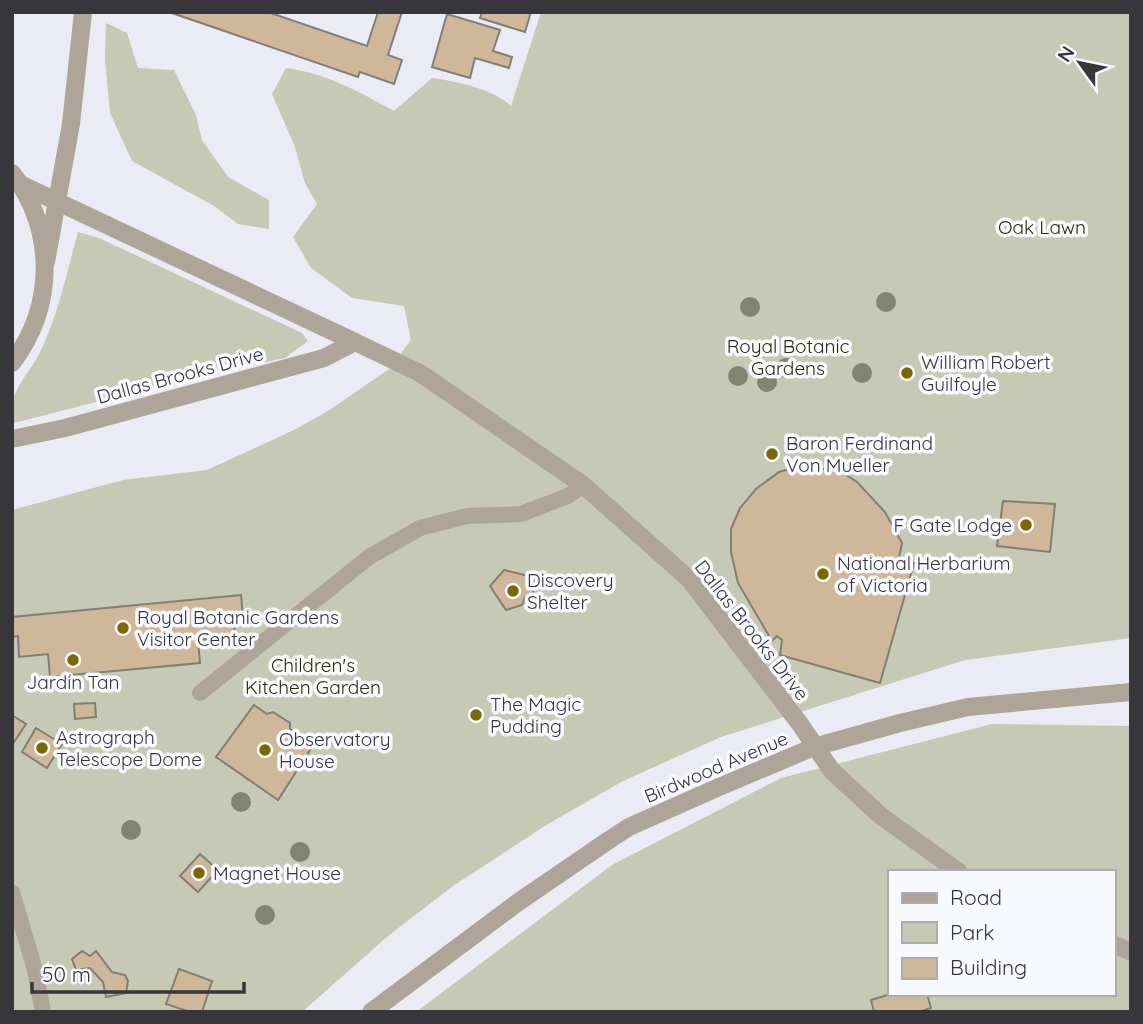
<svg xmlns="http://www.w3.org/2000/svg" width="1143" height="1024" viewBox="0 0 1143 1024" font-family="Quicksand,sans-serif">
  <rect width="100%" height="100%" fill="#eaebf4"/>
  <!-- green -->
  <g fill="#c6c9b3" fill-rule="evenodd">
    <path d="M541 12H1131V638L965 660 721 737 623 781 548 824 453 886 388 936 302 1012H12V510L123 480 207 470 294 430 328 411 389 369 411 340 404 306 352 298 311 268 293 237 317 204 305 183 295 147 272 94 286 68C325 73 360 92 394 111L432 78C456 81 493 89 511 106Z"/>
    <path d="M106 23 127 33 138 68 174 70 196 115 202 140 228 177 269 200V229L238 224 214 206 132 161 110 113 105 59Z"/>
    <path d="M78 232 99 238 302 333 308 341 285 358 182 380 14 423C5 393 29 376 41 350 59 313 67 271 78 232Z"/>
    <path d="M992 724 1131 726V1012H416L612 865 781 778ZM889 872H1113V994H889Z"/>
  </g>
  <!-- building -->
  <g fill="#cfb79a" stroke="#837e77" stroke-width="2">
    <path d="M169 12H268L367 46 378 12H402L388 55 402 60 394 84 360 72 358 77Z"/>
    <path d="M482 12H531L525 32 480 18Z"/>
    <path d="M447 14 500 30 493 51 512 57 509 68 475 58 470 78 432 67Z"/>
    <path d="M800 466 840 471 857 482 885 512 902 543 899 558 914 563 880 683 780 655 782 640 777 636 772 641 738 583 731 552V529L740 508 756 489 779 472Z"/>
    <path d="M1003 501 1055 504 1050 552 997 546Z"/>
    <path d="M504 570 537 578 532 587 534 595 525 597 522 605 506 610 490 586Z"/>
    <path d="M241 595 243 618 234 619 235 636 198 640 200 663 50 677 48 654 19 657 18 636 12 637V617Z"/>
    <path d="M95 703 96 717 75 719 74 704Z"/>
    <path d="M254 705 267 714 273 712 290 723V729L314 744 278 800 216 757Z"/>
    <path d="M12 715 26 724 12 745Z"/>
    <path d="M36 728 62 744 47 768 22 752Z"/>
    <path d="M200 854 218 870 198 892 180 876Z"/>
    <path d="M82 951 90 956 96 951 112 972 125 975 128 981 126 993 106 997 103 982 90 968 76 970 72 959Z"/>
    <path d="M179 969 212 981 202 1012H190L166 1004Z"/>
    <path d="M891 994H927L931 1008 919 1012H874L871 1000Z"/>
  </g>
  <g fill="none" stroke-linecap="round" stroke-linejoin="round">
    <!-- service -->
    <g stroke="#afa498" stroke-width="16">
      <path d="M200 693 369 557 420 528 467 516 521 514 568 496 583 485"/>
      <path d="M12 892 35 970 43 1012"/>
    </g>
    <!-- minor -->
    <g stroke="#afa498" stroke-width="18">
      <path d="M12 173C55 229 56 305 12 363"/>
      <path d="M22 185 355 342"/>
      <path d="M46 262 71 124 83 12"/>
      <path d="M12 439 65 428 324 358 355 342 420 373 583 485 689 579 800 724 832 771 881 816 959 872"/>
      <path d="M1113 944 1131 952"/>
    </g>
    <!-- tertiary -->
    <path stroke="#afa498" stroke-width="18" d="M371 1012 517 903 609 840 629 827 719 787 814 747 900 723 968 707 1131 692"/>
  </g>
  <!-- trees -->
  <g fill="#82846f">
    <circle cx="886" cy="302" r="10"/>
    <circle cx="750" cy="307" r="10"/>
    <circle cx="786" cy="368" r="10"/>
    <circle cx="862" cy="373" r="10"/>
    <circle cx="738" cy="376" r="10"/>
    <circle cx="767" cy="382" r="10"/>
    <circle cx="241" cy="802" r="10"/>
    <circle cx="131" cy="830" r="10"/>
    <circle cx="300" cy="852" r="10"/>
    <circle cx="265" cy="915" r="10"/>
  </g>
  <!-- markers -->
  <g fill="#7b6800" stroke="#f8f9fe" stroke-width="2.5">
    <circle cx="907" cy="373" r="7"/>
    <circle cx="772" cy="454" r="7"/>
    <circle cx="1026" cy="525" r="7"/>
    <circle cx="823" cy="574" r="7"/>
    <circle cx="513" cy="591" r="7"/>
    <circle cx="123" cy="628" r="7"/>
    <circle cx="73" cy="660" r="7"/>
    <circle cx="476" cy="715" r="7"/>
    <circle cx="42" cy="748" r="7"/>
    <circle cx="265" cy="750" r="7"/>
    <circle cx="199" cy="873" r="7"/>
  </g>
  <g text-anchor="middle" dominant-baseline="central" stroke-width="7" stroke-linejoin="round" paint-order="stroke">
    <!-- park labels -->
    <g font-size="19" fill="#2c2f03" stroke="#f8f9fe">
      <text x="1042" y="227">Oak Lawn</text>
      <text x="788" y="346">Royal Botanic<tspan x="788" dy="22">Gardens</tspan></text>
      <text x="313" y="665">Children's<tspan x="313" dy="22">Kitchen Garden</tspan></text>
    </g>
    <!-- poi labels -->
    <g font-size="19" fill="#37373b" stroke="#f8f9fe" text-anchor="start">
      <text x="921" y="362">William Robert<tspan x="921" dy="22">Guilfoyle</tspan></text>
      <text x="786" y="443">Baron Ferdinand<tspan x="786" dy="22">Von Mueller</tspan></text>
      <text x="1012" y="525" text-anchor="end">F Gate Lodge</text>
      <text x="837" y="563">National Herbarium<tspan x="837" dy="22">of Victoria</tspan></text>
      <text x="527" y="580">Discovery<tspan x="527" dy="22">Shelter</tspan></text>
      <text x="137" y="617">Royal Botanic Gardens<tspan x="137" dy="22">Visitor Center</tspan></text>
      <text x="73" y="682" text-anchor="middle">Jardin Tan</text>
      <text x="490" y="704">The Magic<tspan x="490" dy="22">Pudding</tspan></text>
      <text x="56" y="737">Astrograph<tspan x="56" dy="22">Telescope Dome</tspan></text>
      <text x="279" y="739">Observatory<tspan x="279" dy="22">House</tspan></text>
      <text x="213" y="873">Magnet House</text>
    </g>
    <!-- street labels -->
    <g font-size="19" fill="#37373b" stroke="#f8f9fe">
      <text transform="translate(180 375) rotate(-15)">Dallas Brooks Drive</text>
      <text transform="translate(752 630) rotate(52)">Dallas Brooks Drive</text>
      <text transform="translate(716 767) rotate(-23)">Birdwood Avenue</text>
    </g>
  </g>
  <!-- border -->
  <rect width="1143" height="1024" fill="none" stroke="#37373b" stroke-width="28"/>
  <!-- legend -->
  <rect x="888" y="870" width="228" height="126" fill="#f8f9fe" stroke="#ababb0" stroke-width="2"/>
  <rect x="902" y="893" width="35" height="10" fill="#afa498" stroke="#ababb0" stroke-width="2"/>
  <text x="950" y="905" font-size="21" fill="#37373b">Road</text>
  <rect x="902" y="922" width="35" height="21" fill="#c6c9b3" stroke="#ababb0" stroke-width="2"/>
  <text x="950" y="940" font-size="21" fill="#37373b">Park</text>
  <rect x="902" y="958" width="35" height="21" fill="#cfb79a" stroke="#ababb0" stroke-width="2"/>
  <text x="950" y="975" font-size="21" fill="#37373b">Building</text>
  <!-- north arrow -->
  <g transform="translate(1080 63) rotate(303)" stroke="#f8f9fe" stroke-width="5" paint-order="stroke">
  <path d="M0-5L12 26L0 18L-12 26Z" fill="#37373b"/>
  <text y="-10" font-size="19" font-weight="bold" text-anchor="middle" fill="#37373b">N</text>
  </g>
  <!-- scale -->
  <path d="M32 982v10h212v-10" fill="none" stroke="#37373b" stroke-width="3.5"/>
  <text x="42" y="982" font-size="21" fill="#37373b" stroke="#f8f9fe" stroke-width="5" paint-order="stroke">50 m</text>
</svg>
